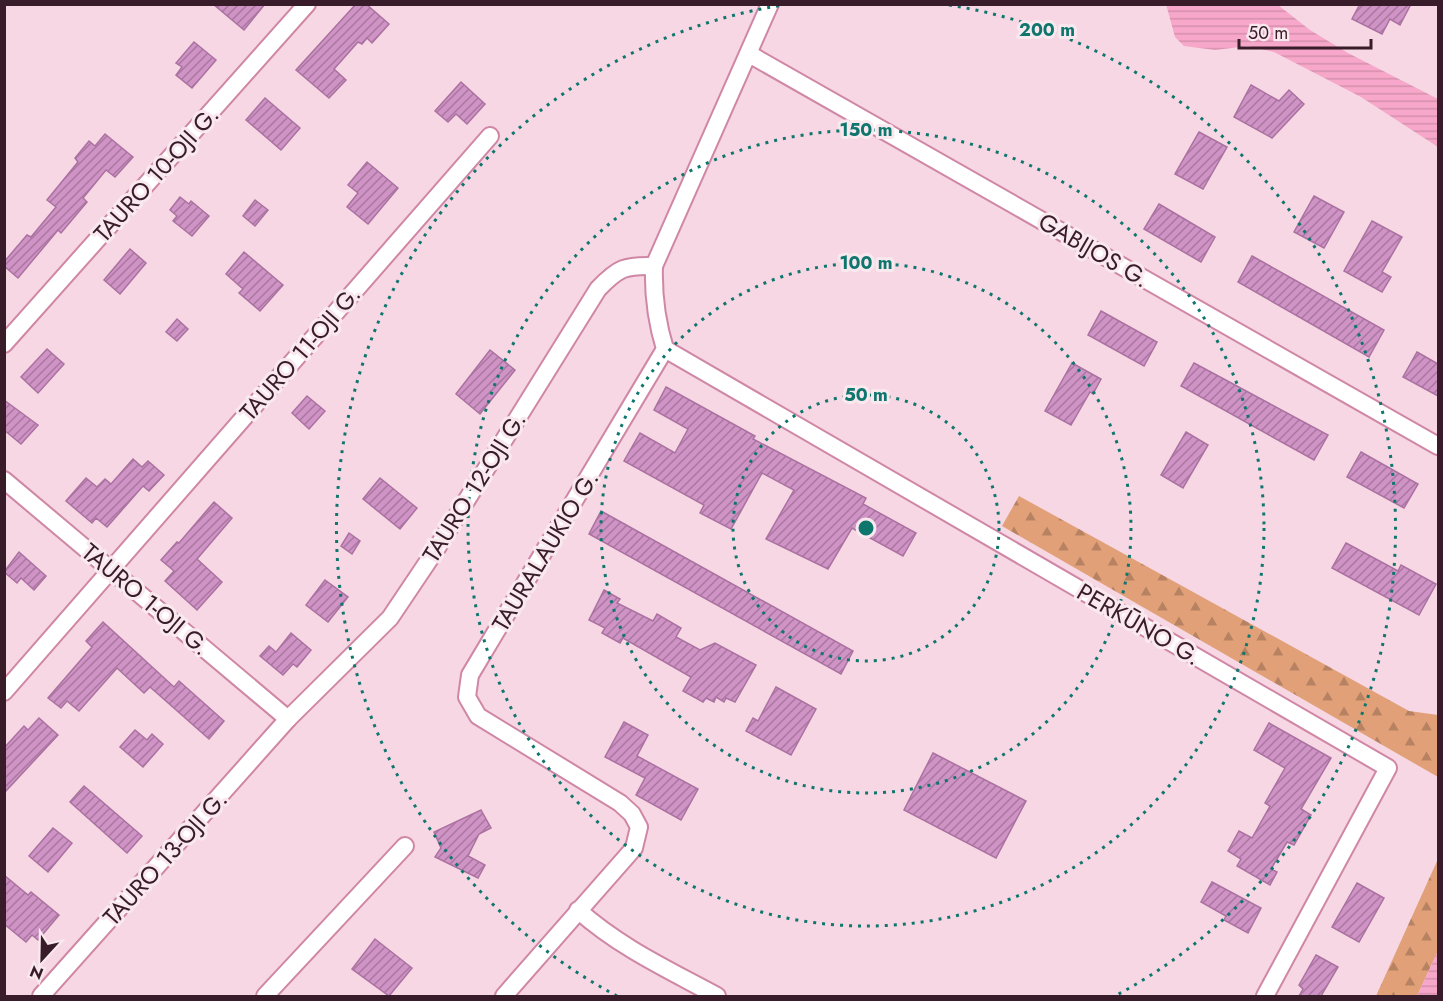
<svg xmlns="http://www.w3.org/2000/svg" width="1443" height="1001" viewBox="0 0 1443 1001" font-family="Jost,sans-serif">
  <defs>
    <pattern id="forest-firs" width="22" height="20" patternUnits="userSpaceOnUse" patternTransform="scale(1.5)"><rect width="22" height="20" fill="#e1a077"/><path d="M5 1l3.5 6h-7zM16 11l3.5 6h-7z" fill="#b78262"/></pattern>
    <pattern id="water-rules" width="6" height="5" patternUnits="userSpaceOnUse" patternTransform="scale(1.5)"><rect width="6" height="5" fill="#f7a7c9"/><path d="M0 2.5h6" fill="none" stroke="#d48fad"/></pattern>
    <pattern id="building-hatch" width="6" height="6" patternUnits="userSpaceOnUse" patternTransform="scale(1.5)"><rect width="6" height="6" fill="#cf93c5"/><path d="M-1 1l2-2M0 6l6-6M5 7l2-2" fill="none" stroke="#a977a0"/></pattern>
  </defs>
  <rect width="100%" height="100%" fill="#f6d7e3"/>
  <!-- forest -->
  <g fill="url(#forest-firs)">
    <path d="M1019 496 1409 711 1438 715V777L1002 526Z"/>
    <path d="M1438 859V951L1417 996H1376Z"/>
  </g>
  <!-- water -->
  <g fill="url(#water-rules)">
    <path d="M1166 4 1278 5 1310 30 1348 53 1438 99V147L1361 97 1274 52 1248 46 1215 50 1184 46 1175 37Z"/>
    <path d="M1438 951V996H1417Z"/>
  </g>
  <!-- building -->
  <g fill="url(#building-hatch)" stroke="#aa71a1" stroke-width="1.5">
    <path d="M213 4H265L244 30Z"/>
    <path d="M356 4H366L389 24 372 43 367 38 362 44 358 42 334 69 346 80 329 98 296 70Z"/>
    <path d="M1360 4H1411L1400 25 1390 19 1382 34 1352 19Z"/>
    <path d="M194 42 216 60 192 88 176 75 182 67 176 63Z"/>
    <path d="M461 82 485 104 467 124 456 114 448 122 435 111Z"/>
    <path d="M1251 85 1279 101 1289 90 1304 104 1272 138 1234 117Z"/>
    <path d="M265 98 300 128 281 150 246 120Z"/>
    <path d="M1199 132 1227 147 1203 189 1175 174Z"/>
    <path d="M105 134 133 157 115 177 106 170 83 198 87 202 61 233 58 230 18 278 4 266V262L27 235 31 237 56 207 47 200 78 162 75 158 89 141 95 146Z"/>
    <path d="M367 162 398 188 368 224 347 207 358 193 348 185Z"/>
    <path d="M1314 196 1344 212 1324 248 1294 232Z"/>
    <path d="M180 197 189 204 191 201 209 216 192 236 173 221 177 216 170 210Z"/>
    <path d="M255 200 268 210 255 226 243 216Z"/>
    <path d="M1159 204 1215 237 1201 262 1144 229Z"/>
    <path d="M1372 221 1402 237 1382 272 1391 277 1382 292 1344 271Z"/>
    <path d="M130 249 146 263 120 294 104 280Z"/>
    <path d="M244 252 283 285 260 311 239 293 243 289 226 274Z"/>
    <path d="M1252 256 1384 330 1369 357 1238 282Z"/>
    <path d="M1101 311 1157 342 1144 366 1088 335Z"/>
    <path d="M177 319 188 329 177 341 166 332Z"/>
    <path d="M47 349 64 364 38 393 21 377Z"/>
    <path d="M490 350 515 370 480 414 456 394Z"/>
    <path d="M1417 352 1438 364V396L1403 377Z"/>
    <path d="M1072 363 1101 379 1093 394 1090 392 1071 425 1045 411Z"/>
    <path d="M1194 363 1328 435 1314 460 1181 386Z"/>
    <path d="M666 387 755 436 753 439 866 498 863 504 916 533 903 556 852 528 828 569 766 539 794 490 762 473 731 529 700 513 704 505 624 461 640 433 675 453 688 429 654 410Z"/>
    <path d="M307 396 325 411 309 429 292 413Z"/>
    <path d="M4 400 38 425 21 444 4 430Z"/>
    <path d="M1186 432 1208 445 1183 488 1161 475Z"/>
    <path d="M1361 452 1418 484 1404 508 1347 477Z"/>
    <path d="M133 459 142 467 148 461 164 475 149 491 143 486 107 527 96 518 92 523 66 501 86 478 97 487 105 479 111 484Z"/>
    <path d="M380 478 417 508 400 529 363 499Z"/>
    <path d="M214 502 232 518 197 559 222 582 197 610 165 581 174 571 161 560 177 542 179 543Z"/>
    <path d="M601 511 853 651 841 674 589 534Z"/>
    <path d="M349 533 360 541 352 554 341 546Z"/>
    <path d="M1346 543 1398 571 1401 565 1436 584 1419 615 1332 568Z"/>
    <path d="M19 552 46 576 34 590 21 578 17 583 4 572Z"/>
    <path d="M325 580 348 597 328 622 306 605Z"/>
    <path d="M604 590 620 599 617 603 653 621 657 614 681 628 676 637 700 650 715 643 756 665 735 702 726 698 724 702 716 697 714 702 706 698 703 702 683 691 691 677 623 638 620 643 602 633 605 628 589 620Z"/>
    <path d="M103 622 174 687 179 681 224 721 209 739 150 687 144 693 117 668 79 711 67 701 61 708 48 698 92 647 86 641Z"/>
    <path d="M291 633 311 650 297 667 293 664 283 675 260 656 269 646 276 652Z"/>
    <path d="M776 687 816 709 791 755 746 731 753 718 758 721Z"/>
    <path d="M39 718 58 735 4 793V748L24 726 28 730Z"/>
    <path d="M624 722 648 735 637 756 698 789 681 820 636 795 645 778 605 757Z"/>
    <path d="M1269 723 1331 758 1301 809 1311 815 1294 845 1287 842 1271 869 1277 872 1270 885 1237 866 1241 859 1228 851 1239 831 1252 838 1270 806 1265 803 1285 768 1254 750Z"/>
    <path d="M135 730 147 740 152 734 163 744 143 767 120 747Z"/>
    <path d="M933 753 1026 801 996 858 904 810Z"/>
    <path d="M84 786 142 836 127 853 70 802Z"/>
    <path d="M481 810 491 828 479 834 468 856 485 865 478 878 435 857 441 848 434 832Z"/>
    <path d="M53 828 72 843 48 872 29 856Z"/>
    <path d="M4 875 28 895 31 892 59 915 38 940 32 935 26 942 4 924Z"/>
    <path d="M1212 882 1261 908 1248 933 1224 920 1226 916 1201 902Z"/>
    <path d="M1357 883 1384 898 1359 942 1332 927Z"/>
    <path d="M375 939 412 968 389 996 352 969Z"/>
    <path d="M1316 955 1338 967 1321 996H1299L1303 989 1299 985Z"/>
  </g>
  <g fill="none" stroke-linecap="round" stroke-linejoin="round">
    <defs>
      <g id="street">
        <path d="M749 54 1438 446"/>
        <path d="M4 344 307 4"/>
        <path d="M665 349 1388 768 1265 996"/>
        <path d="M4 480 288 719"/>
        <path d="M4 692 490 136"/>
        <path d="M578 910C619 947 669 970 717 996"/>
        <path d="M41 996 288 719 390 618 435 551 598 289C618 268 625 265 654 266"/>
        <path d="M265 996 405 846"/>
        <path d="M504 996 634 848 639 827 632 814 620 803 478 716 467 697 470 675 665 349C656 320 653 296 654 266L770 4"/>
      </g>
    </defs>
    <!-- street casing -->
    <use href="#street" stroke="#d087a6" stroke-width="20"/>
    <!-- street -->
    <use href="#street" stroke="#fff" stroke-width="16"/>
  </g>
  <!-- distance rings -->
  <g fill="none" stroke="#0f766e" stroke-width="3" stroke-dasharray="3 6">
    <circle cx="866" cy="528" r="133"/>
    <circle cx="866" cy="528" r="265"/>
    <circle cx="866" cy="528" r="398"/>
    <path d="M617 996A530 530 0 0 1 783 5M949 5A530 530 0 0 1 1115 996"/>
  </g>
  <g text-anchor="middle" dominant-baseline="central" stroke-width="6" stroke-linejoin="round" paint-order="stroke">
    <!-- street labels -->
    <g font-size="24" fill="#391c29" stroke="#f9e9ef">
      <text transform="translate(156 174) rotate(-48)">TAURO 10-OJI G.</text>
      <text transform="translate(1094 250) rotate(30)">GABIJOS G.</text>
      <text transform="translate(300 353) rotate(-49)">TAURO 11-OJI G.</text>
      <text transform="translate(474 487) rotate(-58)">TAURO 12-OJI G.</text>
      <text transform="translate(545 551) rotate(-59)">TAURALAUKIO G.</text>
      <text transform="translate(146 599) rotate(40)">TAURO 1-OJI G.</text>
      <text transform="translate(1139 624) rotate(30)">PERKŪNO G.</text>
      <text transform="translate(165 858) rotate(-48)">TAURO 13-OJI G.</text>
    </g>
  </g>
  <circle cx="866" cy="528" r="9" fill="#0f766e" stroke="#f9e9ef" stroke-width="3"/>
  <g font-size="18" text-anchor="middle" font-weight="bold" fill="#0f766e" stroke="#f9e9ef" stroke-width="6" stroke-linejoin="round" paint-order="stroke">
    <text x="1047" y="36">200 m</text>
    <text x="866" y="136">150 m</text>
    <text x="866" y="269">100 m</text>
    <text x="866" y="401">50 m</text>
  </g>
  <!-- border -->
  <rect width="1443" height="1001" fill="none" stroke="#391c29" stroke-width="12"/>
  <!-- north arrow -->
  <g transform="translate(42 959) rotate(202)" stroke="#f9e9ef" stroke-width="4.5" paint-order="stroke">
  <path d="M0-4.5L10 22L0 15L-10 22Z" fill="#391c29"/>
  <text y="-9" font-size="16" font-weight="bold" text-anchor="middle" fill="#391c29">N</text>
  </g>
  <!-- scale -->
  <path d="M1239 39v9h132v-9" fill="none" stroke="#391c29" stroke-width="3"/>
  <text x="1248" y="39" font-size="18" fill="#391c29" stroke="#f9e9ef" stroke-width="4.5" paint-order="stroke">50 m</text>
</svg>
